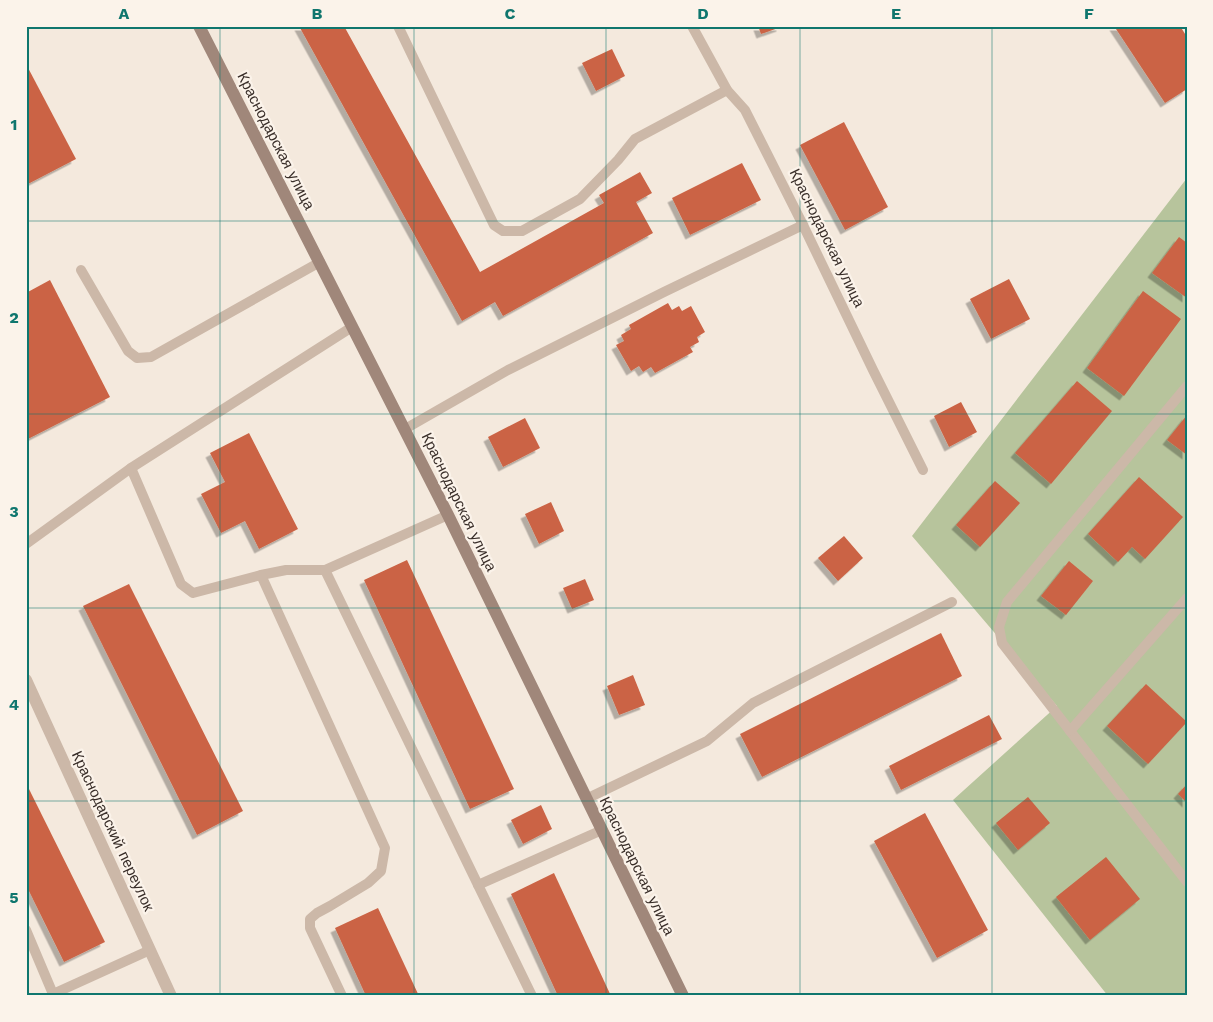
<svg xmlns="http://www.w3.org/2000/svg" width="1213" height="1022" viewBox="0 0 1213 1022" font-family="'Work Sans',sans-serif">
  <defs>
    <filter id="shadow"><feDropShadow dx="-4.5" dy="4.5" stdDeviation="0" flood-color="#0004"/></filter>
  </defs>
  <rect width="100%" height="100%" fill="#f4e9dd"/>
  <!-- green -->
  <path fill="#b7c49c" d="M1187 178V996H1108L953 800 1057 706 912 536Z"/>
  <!-- building -->
  <g fill="#cb6344" filter="url(#shadow)">
    <path d="M299 26H344L480 272 604 203 599 195 640 172 652 193 636 202 653 233 503 316 495 302 462 321Z"/>
    <path d="M758 26H781V27L761 34Z"/>
    <path d="M1114 26H1180L1187 37V89L1165 103Z"/>
    <path d="M612 49 625 76 596 91 582 63Z"/>
    <path d="M26 64 76 159 26 185Z"/>
    <path d="M844 122 888 207 845 230 800 145Z"/>
    <path d="M742 163 761 200 690 235 672 198Z"/>
    <path d="M1179 237 1187 243V298L1152 273Z"/>
    <path d="M1009 279 1030 319 991 339 970 299Z"/>
    <path d="M50 280 110 397 28 439 26 436V293Z"/>
    <path d="M1143 291 1181 319 1124 396 1087 368Z"/>
    <path d="M668 303 672 310 679 306 682 311 691 306 705 332 697 337 699 342 690 347 693 352 655 373 651 367 643 372 639 366 631 371 616 345 624 341 621 335 631 329 629 325Z"/>
    <path d="M1077 381 1112 411 1051 484 1015 453Z"/>
    <path d="M961 402 977 432 949 447 934 416Z"/>
    <path d="M1187 415V455L1167 440Z"/>
    <path d="M525 418 540 448 503 467 488 437Z"/>
    <path d="M249 433 298 529 259 549 245 521 221 533 201 494 225 482 210 453Z"/>
    <path d="M1139 477 1183 517 1145 559 1132 547 1118 562 1088 534Z"/>
    <path d="M995 481 1020 503 980 547 956 525Z"/>
    <path d="M551 502 564 531 539 544 525 514Z"/>
    <path d="M844 536 863 558 838 581 818 558Z"/>
    <path d="M407 560 514 789 470 809 364 580Z"/>
    <path d="M1069 561 1093 581 1066 615 1041 596Z"/>
    <path d="M585 579 594 600 572 609 563 588Z"/>
    <path d="M129 584 243 811 197 835 83 606Z"/>
    <path d="M941 633 962 676 762 777 740 734Z"/>
    <path d="M633 675 645 705 619 715 607 686Z"/>
    <path d="M1146 684 1187 722 1148 764 1107 726Z"/>
    <path d="M989 715 1002 739 901 790 889 766Z"/>
    <path d="M26 783 105 942 64 962 26 885Z"/>
    <path d="M1187 784V803L1178 794Z"/>
    <path d="M1028 797 1050 823 1018 850 996 823Z"/>
    <path d="M541 805 552 829 523 844 511 820Z"/>
    <path d="M925 813 988 930 937 958 874 841Z"/>
    <path d="M1106 857 1140 899 1090 940 1056 897Z"/>
    <path d="M554 873 611 996H558L511 894Z"/>
    <path d="M378 908 419 996H366L335 928Z"/>
  </g>
  <g fill="none" stroke-linecap="round" stroke-linejoin="round">
    <!-- lane -->
    <g stroke="#ccb8a8" stroke-width="10">
      <path d="M398 26 494 225 503 231H522L580 199 618 160 635 139 727 90"/>
      <path d="M692 26 727 90 745 110 803 225 873 370 923 470"/>
      <path d="M81 270 128 351 137 358 151 357 320 262"/>
      <path d="M1187 386 1007 602 999 627 1002 643 1187 882"/>
      <path d="M405 429 508 370 664 292 803 225"/>
      <path d="M131 468 181 584 193 593 261 575 286 570H325"/>
      <path d="M448 515 325 570 532 996"/>
      <path d="M26 544 131 468 352 327"/>
      <path d="M261 575 385 848 381 871 368 883 330 906 317 913 310 919V928L342 996"/>
      <path d="M1070 731 1187 598"/>
      <path d="M586 799 707 741 753 703 952 602"/>
      <path d="M478 885 602 830"/>
      <path d="M26 930 53 994 150 950"/>
    </g>
    <!-- street -->
    <path stroke="#ccb8a8" stroke-width="12" d="M26 680 171 996"/>
    <!-- secondary -->
    <path stroke="#a0877a" stroke-width="12" d="M199 26 448 515 683 996"/>
  </g>
  <!-- grid -->
  <path fill="none" stroke="#0f766e" stroke-width="1" stroke-opacity="0.55" d="M220 26V996M414 26V996M606 26V996M800 26V996M992 26V996M26 221H1187M26 414H1187M26 608H1187M26 801H1187"/>
  <g text-anchor="middle" dominant-baseline="central" stroke-width="4.5" stroke-linejoin="round" paint-order="stroke">
    <!-- street labels -->
    <g font-size="15" fill="#392e29" stroke="#fbf3ea">
      <text transform="translate(276 141) rotate(63)">Краснодарская улица</text>
      <text transform="translate(827 238) rotate(64)">Краснодарская улица</text>
      <text transform="translate(459 502) rotate(64)">Краснодарская улица</text>
      <text transform="translate(113 831) rotate(65)">Краснодарский переулок</text>
      <text transform="translate(637 866) rotate(64)">Краснодарская улица</text>
    </g>
  </g>
  <!-- border -->
  <rect width="1213" height="1022" fill="none" stroke="#fbf3ea" stroke-width="55"/>
  <rect x="28" y="28" width="1158" height="966" fill="none" stroke="#0f766e" stroke-width="2"/>
  <g font-size="16" text-anchor="middle" font-weight="bold" fill="#0f766e">
    <text x="124" y="19">A</text>
    <text x="317" y="19">B</text>
    <text x="510" y="19">C</text>
    <text x="703" y="19">D</text>
    <text x="896" y="19">E</text>
    <text x="1089" y="19">F</text>
    <text x="14" y="130">1</text>
    <text x="14" y="323">2</text>
    <text x="14" y="517">3</text>
    <text x="14" y="710">4</text>
    <text x="14" y="903">5</text>
  </g>
</svg>
